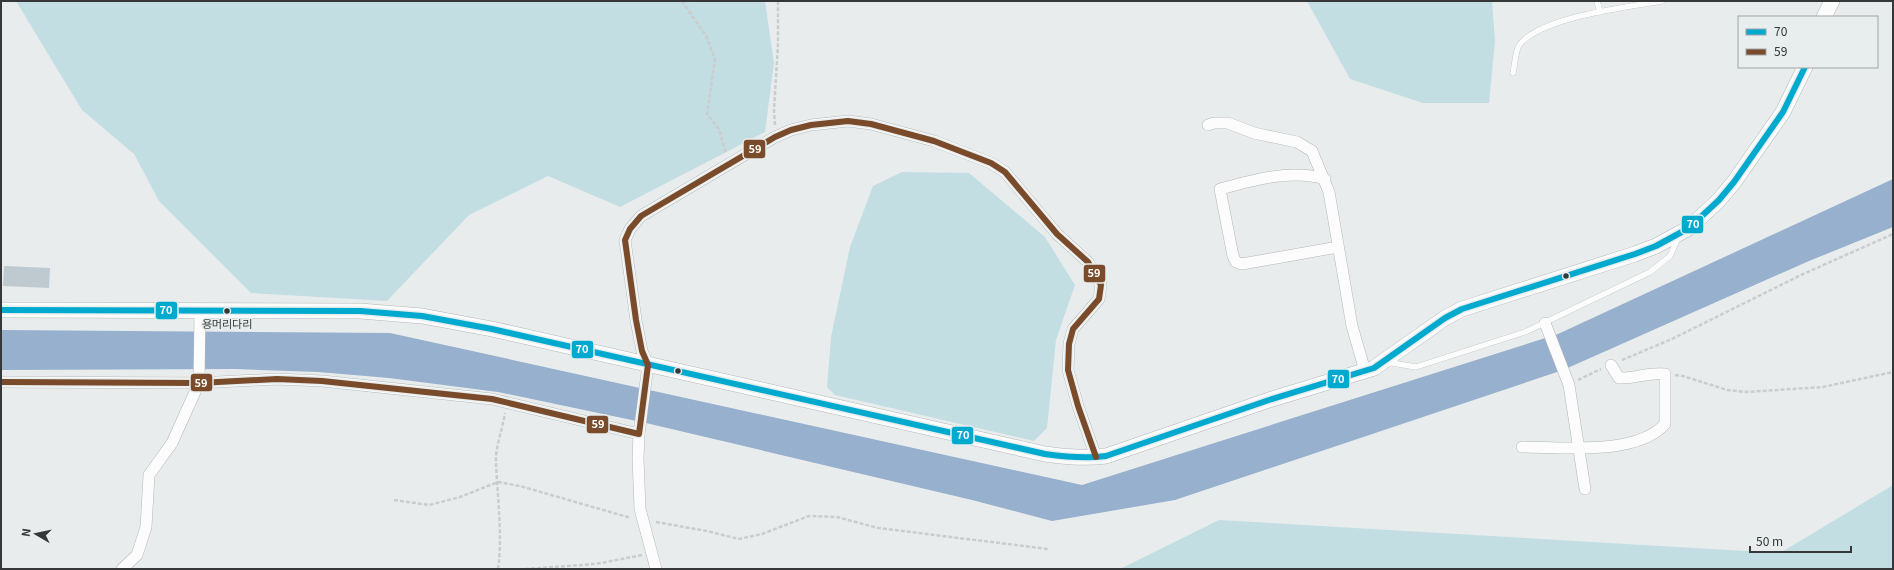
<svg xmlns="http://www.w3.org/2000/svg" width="1894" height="570" viewBox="0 0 1894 570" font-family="Georgia,'Noto Sans KR',serif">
  <rect width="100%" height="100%" fill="#e9eced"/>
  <!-- green -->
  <g fill="#c2dee3">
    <path d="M16 1H765L774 63 765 132 620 207 548 176 469 215 387 301 251 293 159 201 134 154 82 110Z"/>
    <path d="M1307 1H1492L1495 41 1489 103H1423L1350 79Z"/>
    <path d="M902 172 969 173 1045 237 1075 285 1056 340 1047 428 1034 441 835 395 827 387 831 337 850 247 873 186Z"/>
    <path d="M1893 485V569H1120L1219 520 1780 553Z"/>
  </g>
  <!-- water -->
  <path fill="#96b0cd" d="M1893 179V227L1809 261 1563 370 1175 500 1052 521 972 500 646 423 498 392 389 378 318 372 235 369 1 370V330L390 333 1082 485 1558 334Z"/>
  <!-- building -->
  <path fill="#becacf" d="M4 266 50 268 49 288 3 286Z"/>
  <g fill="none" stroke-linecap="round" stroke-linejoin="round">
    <defs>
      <g id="lane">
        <path d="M1597 1 1600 12"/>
        <path d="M1513 73C1515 65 1515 50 1520 44 1542 17 1627 7 1662 1"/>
        <path d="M1386 362 1416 367 1525 332 1650 272 1670 256 1678 238"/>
      </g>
      <g id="street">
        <path d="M1208 125 1214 123H1228L1254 133 1297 142 1312 151 1329 192 1352 326 1365 371"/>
        <path d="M1325 179C1291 169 1252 180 1220 189L1233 256 1236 262 1242 264 1338 247"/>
        <path d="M1545 323 1569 385 1585 489"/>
        <path d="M1 382 199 383 277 379 322 381 492 399 639 434 648 365 642 351 636 320 625 240 630 229 641 216 775 137 791 130 811 125 848 121 871 124 934 141 991 163 1005 172 1057 234 1088 262 1101 285 1099 299 1073 329 1069 344 1068 370 1078 406 1096 457"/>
        <path d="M639 434 638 458 640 509 656 569"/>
        <path d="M1522 447C1563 447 1636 456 1665 424V374C1647 372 1635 379 1619 378L1611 365"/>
        <path d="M122 569 137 555 146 527 149 475 172 443 199 383 200 312"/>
      </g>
      <g id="secondary">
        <path d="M1824 17 1832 1"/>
        <path d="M1 310 360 311 422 316 492 329 1045 454C1066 457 1085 459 1106 456L1269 400 1374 368 1445 318 1462 309 1635 254 1656 246 1689 228 1719 200 1734 182 1783 112 1805 67"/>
      </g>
    </defs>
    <!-- lane casing -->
    <use href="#lane" stroke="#b4b7b7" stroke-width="6"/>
    <!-- street casing -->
    <use href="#street" stroke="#b4b7b7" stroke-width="12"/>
    <!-- secondary casing -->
    <use href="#secondary" stroke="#b4b7b7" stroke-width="16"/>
    <!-- path -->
    <g stroke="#cbcccd" stroke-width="2.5" stroke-dasharray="4 2" stroke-linecap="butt">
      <path d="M682 1 706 36 715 59 707 114 719 129 726 154"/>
      <path d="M775 125 774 110 778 44V1"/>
      <path d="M1622 360 1672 339 1801 275 1893 234"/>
      <path d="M1675 375 1683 376 1727 390 1746 392 1823 387 1893 372"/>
      <path d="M1578 380 1601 369"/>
      <path d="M394 500 429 505 460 497 498 482 520 486 631 518"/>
      <path d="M656 522 707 531 739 539 762 534 809 516 837 517 878 528 1048 549"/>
      <path d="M498 569C503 535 497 496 496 461 495 450 503 426 505 413"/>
      <path d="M525 569 596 564 642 555"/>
    </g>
    <!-- lane -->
    <use href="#lane" stroke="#fcfcfc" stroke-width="5.5"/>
    <!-- street -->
    <use href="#street" stroke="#fcfcfc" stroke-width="11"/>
    <!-- secondary -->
    <use href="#secondary" stroke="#fcfcfc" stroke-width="15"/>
    <defs>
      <path id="bus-1" d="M1 310 360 311 422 316 492 329 1045 454C1066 457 1085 459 1106 456L1269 400 1374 368 1445 318 1462 309 1635 254 1656 246 1689 228 1719 200 1734 182 1783 112 1805 67"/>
      <path id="bus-2" d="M1 382 199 383 277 379 322 381 492 399 639 434 648 365 642 351 636 320 625 240 630 229 641 216 775 137 791 130 811 125 848 121 871 124 934 141 991 163 1005 172 1057 234 1088 262 1101 285 1099 299 1073 329 1069 344 1068 370 1078 406 1096 457"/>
    </defs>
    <!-- bus-1 casing -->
    <use href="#bus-1" stroke="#e8edee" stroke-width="9"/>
    <!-- bus-2 casing -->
    <use href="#bus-2" stroke="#e8edee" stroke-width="9"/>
    <!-- bus-1 -->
    <use href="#bus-1" stroke="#00a9ce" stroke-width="6"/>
    <!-- bus-2 -->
    <use href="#bus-2" stroke="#7a4b2a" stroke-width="6"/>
  </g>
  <!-- markers -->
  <g fill="#353738" stroke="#e8edee" stroke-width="1.5">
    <circle cx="1566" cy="276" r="3.5"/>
    <circle cx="227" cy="311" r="3.5"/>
    <circle cx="678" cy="371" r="3.5"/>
  </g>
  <g text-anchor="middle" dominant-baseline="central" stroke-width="3" stroke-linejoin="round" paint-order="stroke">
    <!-- bus labels -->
    <g font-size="11" fill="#353738" stroke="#e8edee">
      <text x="227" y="323">용머리다리</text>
    </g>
  </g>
  <g stroke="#e8edee" stroke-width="1.5">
    <rect x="743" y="139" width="23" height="20" rx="4" fill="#7a4b2a"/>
    <rect x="1681" y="215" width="23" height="19" rx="4" fill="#00a9ce"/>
    <rect x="1083" y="264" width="23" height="19" rx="4" fill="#7a4b2a"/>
    <rect x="155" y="301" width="23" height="19" rx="4" fill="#00a9ce"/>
    <rect x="571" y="340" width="23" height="19" rx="4" fill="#00a9ce"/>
    <rect x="1327" y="369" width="23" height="20" rx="4" fill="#00a9ce"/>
    <rect x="190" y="373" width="23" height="19" rx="4" fill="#7a4b2a"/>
    <rect x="586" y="415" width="23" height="19" rx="4" fill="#7a4b2a"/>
    <rect x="951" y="426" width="23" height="19" rx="4" fill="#00a9ce"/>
  </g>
  <g font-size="11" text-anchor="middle" font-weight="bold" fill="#fff">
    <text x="755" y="153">59</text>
    <text x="1693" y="228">70</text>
    <text x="1094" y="277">59</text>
    <text x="166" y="314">70</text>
    <text x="582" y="353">70</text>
    <text x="1338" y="383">70</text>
    <text x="201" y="387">59</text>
    <text x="598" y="428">59</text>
    <text x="963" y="439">70</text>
  </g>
  <!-- border -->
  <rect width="1894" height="570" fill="none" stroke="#353738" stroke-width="4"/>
  <!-- legend -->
  <rect x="1738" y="16" width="140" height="52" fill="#e8edee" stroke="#a0a4a5"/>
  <rect x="1746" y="29" width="20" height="6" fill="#00a9ce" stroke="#a0a4a5"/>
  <text x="1774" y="36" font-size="12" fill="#353738">70</text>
  <rect x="1746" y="49" width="20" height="6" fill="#7a4b2a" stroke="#a0a4a5"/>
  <text x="1774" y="56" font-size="12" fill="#353738">59</text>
  <!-- north arrow -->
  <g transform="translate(36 534) rotate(279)" stroke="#e8edee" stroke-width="3" paint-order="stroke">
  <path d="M0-3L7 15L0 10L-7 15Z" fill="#353738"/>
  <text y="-6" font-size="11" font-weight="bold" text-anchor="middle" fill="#353738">N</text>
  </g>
  <!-- scale -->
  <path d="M1750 546v6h101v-6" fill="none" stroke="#353738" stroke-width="2"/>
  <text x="1756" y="546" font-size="12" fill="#353738" stroke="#e8edee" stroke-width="3" paint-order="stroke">50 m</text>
</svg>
